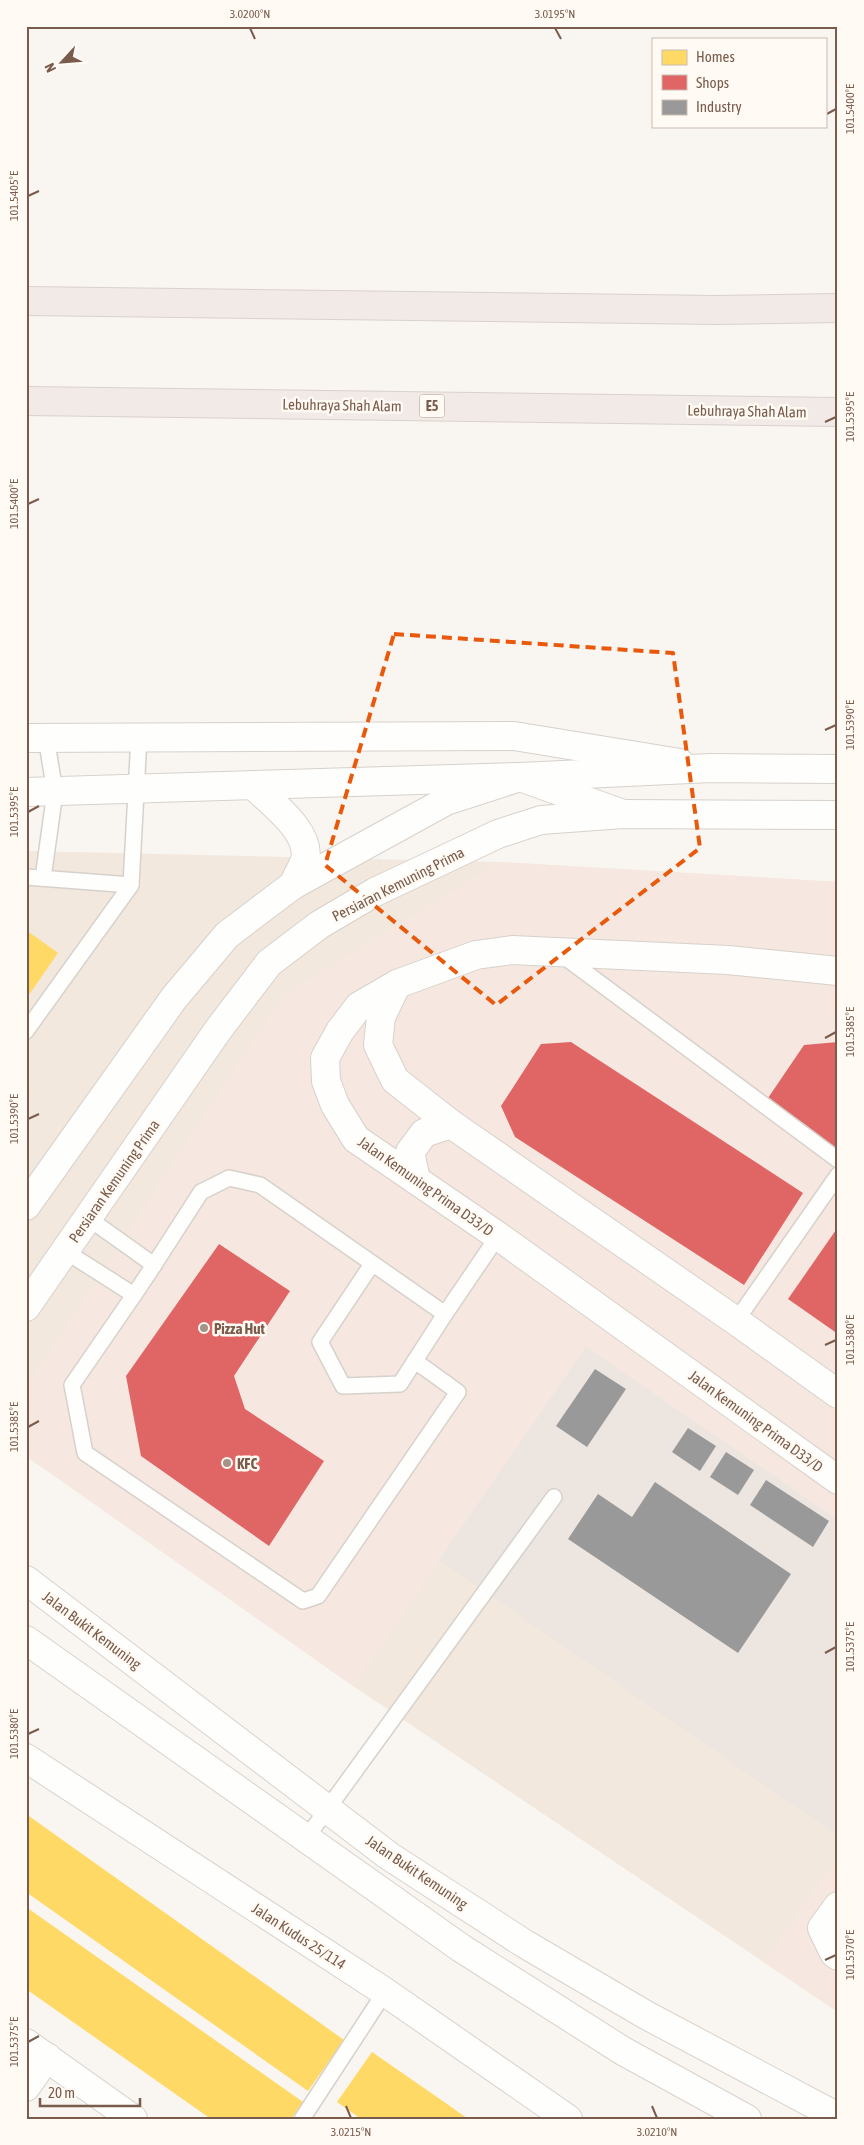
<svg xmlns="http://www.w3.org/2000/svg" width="864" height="2145" viewBox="0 0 864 2145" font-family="'Asap Condensed',sans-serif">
  <rect width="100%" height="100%" fill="#f9f5f0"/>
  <!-- residential -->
  <path fill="#f2e8de" d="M26 851 500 862 838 882V2012L353 1686 26 1456Z"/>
  <!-- commercial -->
  <g fill="#f6e8e1">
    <path d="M500 862 838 882V1520L586 1347 353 1686 26 1456V1388L283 996Z"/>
    <path d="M838 1856V2012L765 1963Z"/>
  </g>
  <!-- industrial -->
  <path fill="#ede5e0" d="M586 1347 838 1520V1836L439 1560Z"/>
  <!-- homes -->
  <g fill="#ffd966">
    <path d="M26 930 58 953 26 999Z"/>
    <path d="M26 1814 344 2040 308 2091 26 1892Z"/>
    <path d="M26 1907 303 2102 291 2119H211L26 1989Z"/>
    <path d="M372 2052 447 2104 468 2119H361L337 2102Z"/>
  </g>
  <!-- shops -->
  <g fill="#e06666">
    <path d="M571 1042 803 1193 744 1285 515 1137 501 1106 541 1044Z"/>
    <path d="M838 1042V1150L766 1101 804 1045Z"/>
    <path d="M838 1227V1334L788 1299Z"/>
    <path d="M219 1244 290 1291 234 1376 245 1409 324 1461 269 1546 141 1456 126 1376Z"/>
  </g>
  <!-- industry -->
  <g fill="#999">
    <path d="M595 1369 626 1389 587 1447 556 1426Z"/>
    <path d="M688 1428 716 1446 700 1471 672 1452Z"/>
    <path d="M726 1452 754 1470 738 1495 710 1477Z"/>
    <path d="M766 1480 829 1521 813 1547 750 1505Z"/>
    <path d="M655 1482 791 1574 738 1653 568 1539 598 1494 632 1517Z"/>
  </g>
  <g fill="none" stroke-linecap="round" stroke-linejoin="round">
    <defs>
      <g id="service">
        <path d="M26 877 131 885"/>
        <path d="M43 878 55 792 46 737"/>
        <path d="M562 955 838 1160"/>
        <path d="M26 1031 131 885 139 737"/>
        <path d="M88 1218 154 1265 201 1192 229 1178 260 1185 445 1314 400 1384 343 1386 320 1342 372 1264"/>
        <path d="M65 1251 134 1295 72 1385 85 1453 303 1601 318 1596 458 1392 415 1361"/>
        <path d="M134 1295 154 1265"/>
        <path d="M445 1314 498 1236"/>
        <path d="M736 1321 838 1175"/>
        <path d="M307 1837 554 1497"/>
        <path d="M302 2119 385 1992"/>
      </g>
      <g id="minor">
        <path d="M26 738 514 736 680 763"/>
        <path d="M26 792 520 777 623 814"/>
        <path d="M838 971 728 960 512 950 476 955 397 984 359 1006 340 1031 325 1058 326 1081 335 1105 356 1139 498 1236 838 1480"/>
        <path d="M397 984 381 1017 378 1045 395 1080 451 1124 736 1321 838 1394"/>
        <path d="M416 1180 410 1152 424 1133 451 1124"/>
        <path d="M26 1758 385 1992 568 2119"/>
        <path d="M838 1906 822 1928 834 1953 838 1956"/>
        <path d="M26 2043 133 2119"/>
        <path d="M26 2087 47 2057"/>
      </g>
      <g id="tertiary">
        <path d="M253 785C270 802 312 832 305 860 302 868 297 877 293 885"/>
        <path d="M26 1206 174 998 227 935 293 885 446 801 520 777 711 768 838 769"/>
        <path d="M26 1307 218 1030 269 963 319 925 375 892 498 834 541 820 623 814 838 815"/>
      </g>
      <g id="secondary">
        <path d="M26 1580 389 1856 525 1944 646 2015 838 2117"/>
        <path d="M26 1640 461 1948 623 2051 747 2119"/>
      </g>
      <g id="motorway">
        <path d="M26 301 716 310 838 308"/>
        <path d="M26 401 838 412"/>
      </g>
    </defs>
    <!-- service casing -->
    <use href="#service" stroke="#d7d1cb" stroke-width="18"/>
    <!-- minor casing -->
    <use href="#minor" stroke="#d7d1cb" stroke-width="30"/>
    <!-- tertiary casing -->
    <use href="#tertiary" stroke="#d7d1cb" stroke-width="30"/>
    <!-- secondary casing -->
    <use href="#secondary" stroke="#d9d2cb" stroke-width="30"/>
    <!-- motorway casing -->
    <use href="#motorway" stroke="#dad1cc" stroke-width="30"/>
    <!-- service -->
    <use href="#service" stroke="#fefefd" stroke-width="15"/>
    <!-- minor -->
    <use href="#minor" stroke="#fefefd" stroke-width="28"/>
    <!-- tertiary -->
    <use href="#tertiary" stroke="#fefefd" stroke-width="28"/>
    <!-- secondary -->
    <use href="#secondary" stroke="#fefefd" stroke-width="28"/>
    <!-- motorway -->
    <use href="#motorway" stroke="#f2eae7" stroke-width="28"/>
  </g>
  <!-- marked area -->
  <path fill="none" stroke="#e8590c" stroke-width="4" stroke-dasharray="10 6" stroke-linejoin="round" d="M394 634 673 653 700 848 496 1005 325 865Z"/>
  <!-- ticks -->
  <path fill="none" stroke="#7a5c4d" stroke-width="2" d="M250 28 255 39M555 28 561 39M825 115 836 109M28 196 39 191M825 422 836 417M28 504 39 499M825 730 836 725M28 812 39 806M825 1038 836 1032M28 1119 39 1114M825 1345 836 1340M28 1427 39 1421M825 1653 836 1647M28 1734 39 1729M825 1960 836 1955M28 2042 39 2036M346 2106 351 2118M652 2106 657 2118"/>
  <!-- markers -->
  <g fill="#a69286" stroke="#fffaf3" stroke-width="2">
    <circle cx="204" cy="1328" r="5"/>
    <circle cx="227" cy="1463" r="5"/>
  </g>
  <g text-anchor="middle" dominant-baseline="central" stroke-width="5" stroke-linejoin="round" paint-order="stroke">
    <!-- shield labels -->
    <rect fill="#fffaf3" stroke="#a28b7f" stroke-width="1" x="419.5" y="394.5" width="25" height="23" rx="4"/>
    <g font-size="14" font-weight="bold" fill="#7a5c4d">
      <text x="432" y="406">E5</text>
    </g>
    <!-- street labels -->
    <g font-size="15" fill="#7a5c4d" stroke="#fffaf3">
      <text transform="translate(342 405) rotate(1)">Lebuhraya Shah Alam</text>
      <text transform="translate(747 411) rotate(1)">Lebuhraya Shah Alam</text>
      <text transform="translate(398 884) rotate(-27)">Persiaran Kemuning Prima</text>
      <text transform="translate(114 1181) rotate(-55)">Persiaran Kemuning Prima</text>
      <text transform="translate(426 1186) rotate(35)">Jalan Kemuning Prima D33/D</text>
      <text transform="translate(756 1421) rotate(36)">Jalan Kemuning Prima D33/D</text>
      <text transform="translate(92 1630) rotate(37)">Jalan Bukit Kemuning</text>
      <text transform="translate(417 1872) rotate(34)">Jalan Bukit Kemuning</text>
      <text transform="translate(299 1936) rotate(33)">Jalan Kudus 25/114</text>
    </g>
    <!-- poi labels -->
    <g font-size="15" font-weight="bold" fill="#7a5c4d" stroke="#fffaf3" text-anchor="start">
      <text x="214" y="1328">Pizza Hut</text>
      <text x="237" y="1463">KFC</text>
    </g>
  </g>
  <!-- border -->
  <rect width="864" height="2145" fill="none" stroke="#fffaf3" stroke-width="55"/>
  <!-- legend -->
  <rect x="652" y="38" width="175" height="90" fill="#fffaf3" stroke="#cabbb1"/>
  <rect x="662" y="50" width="25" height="15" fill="#ffd966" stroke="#cabbb1"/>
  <text x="696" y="62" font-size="15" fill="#7a5c4d">Homes</text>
  <rect x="662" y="75" width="25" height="15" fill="#e06666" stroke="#cabbb1"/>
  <text x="696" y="88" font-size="15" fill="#7a5c4d">Shops</text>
  <rect x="662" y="100" width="25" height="15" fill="#999999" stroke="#cabbb1"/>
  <text x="696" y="112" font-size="15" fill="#7a5c4d">Industry</text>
  <!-- north arrow -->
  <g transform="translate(62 62) rotate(244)" stroke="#fffaf3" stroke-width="4" paint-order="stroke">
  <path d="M0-4L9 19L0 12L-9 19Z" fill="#7a5c4d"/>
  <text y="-8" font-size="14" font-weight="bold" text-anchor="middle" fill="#7a5c4d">N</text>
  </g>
  <!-- scale -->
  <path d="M40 2098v8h100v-8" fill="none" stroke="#7a5c4d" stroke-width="2.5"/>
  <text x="48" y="2098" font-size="15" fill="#7a5c4d" stroke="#fffaf3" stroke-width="4" paint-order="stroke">20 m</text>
  <rect x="28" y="28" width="808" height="2090" fill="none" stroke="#7a5c4d" stroke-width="2"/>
  <g font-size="12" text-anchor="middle" fill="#7a5c4d">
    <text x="250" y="18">3.0200°N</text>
    <text x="555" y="18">3.0195°N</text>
    <text transform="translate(850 109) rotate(-90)" y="4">101.5400°E</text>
    <text transform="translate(14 196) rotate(-90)" y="4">101.5405°E</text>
    <text transform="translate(850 417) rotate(-90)" y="4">101.5395°E</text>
    <text transform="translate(14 504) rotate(-90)" y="4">101.5400°E</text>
    <text transform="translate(850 725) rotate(-90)" y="4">101.5390°E</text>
    <text transform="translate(14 812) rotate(-90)" y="4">101.5395°E</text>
    <text transform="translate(850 1032) rotate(-90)" y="4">101.5385°E</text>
    <text transform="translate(14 1119) rotate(-90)" y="4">101.5390°E</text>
    <text transform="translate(850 1340) rotate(-90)" y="4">101.5380°E</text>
    <text transform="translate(14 1427) rotate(-90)" y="4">101.5385°E</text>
    <text transform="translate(850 1647) rotate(-90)" y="4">101.5375°E</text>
    <text transform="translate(14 1734) rotate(-90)" y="4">101.5380°E</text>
    <text transform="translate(850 1955) rotate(-90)" y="4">101.5370°E</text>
    <text transform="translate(14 2042) rotate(-90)" y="4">101.5375°E</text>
    <text x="351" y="2136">3.0215°N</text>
    <text x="657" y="2136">3.0210°N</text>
  </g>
</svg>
